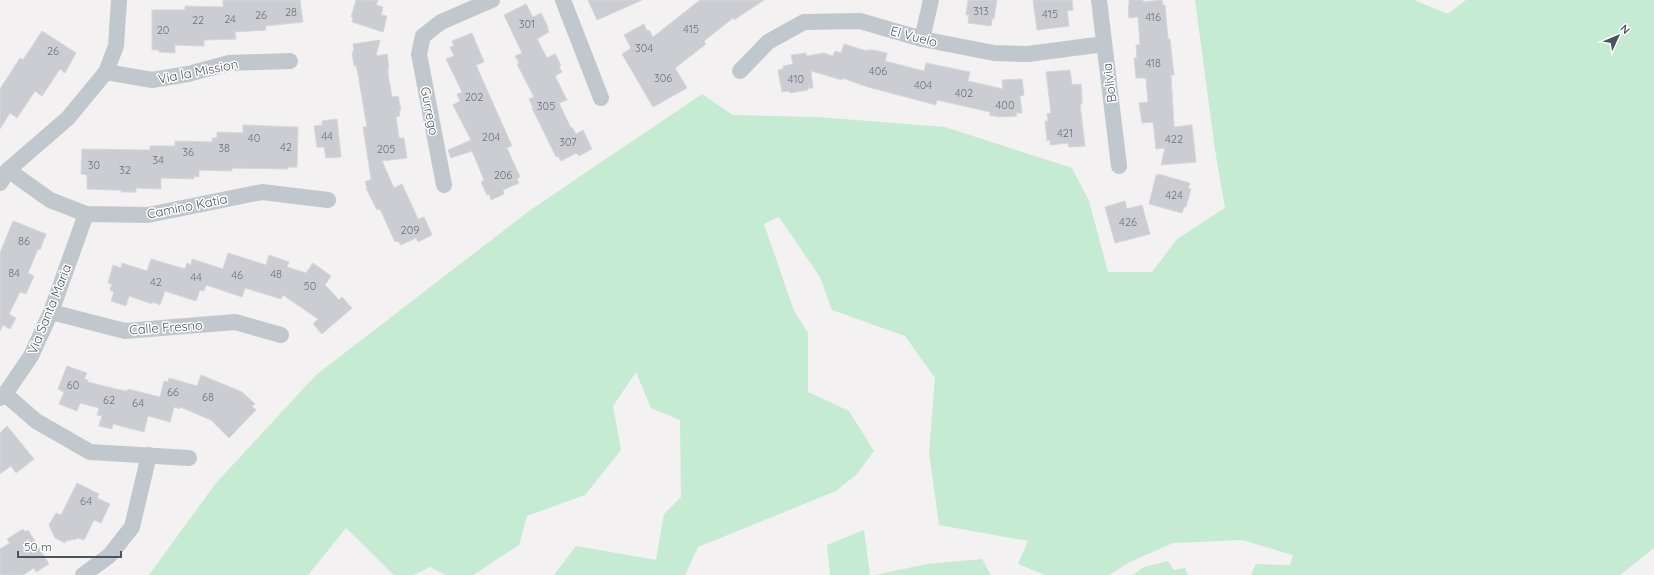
<svg xmlns="http://www.w3.org/2000/svg" width="1654" height="575" viewBox="0 0 1654 575" font-family="Quicksand,sans-serif">
  <rect width="100%" height="100%" fill="#f3f1f1"/>
  <!-- green -->
  <g fill="#c5ebd2">
    <path d="M1195 0H1414L1448 14 1466 0H1654V548L1620 575H1251L1256 564 1290 565 1293 555 1242 540 1173 543 1130 562 1109 575H1045L1018 564 1028 541 939 525 929 452 935 378 905 336 832 310 820 277 779 217 764 224 794 311 808 333V392L849 411 874 451 857 474 836 491 698 547 685 575H554L576 546 656 560 664 514 681 497 680 420 651 408 636 372 613 406 621 450 585 495 527 516 519 545 473 575H446L430 567 413 575H394L346 528 308 575H149L216 483 316 375 529 211 702 94 733 115 818 117 945 127 1072 168 1089 201 1108 272H1152L1177 239 1225 208 1215 150Z"/>
    <path d="M864 530 870 575H830L827 545Z"/>
    <path d="M982 559 991 575H875L927 564Z"/>
    <path d="M1168 561 1174 570 1185 568 1188 575H1133L1144 567Z"/>
  </g>
  <!-- building -->
  <g fill="#cbcdd2" stroke="#d5d7db">
    <path d="M223 0H300L303 22 265 26 266 30 235 32 236 39 204 40V46L175 45V53L159 52V50H152V10H185V6L223 7Z"/>
    <path d="M356 0H378L376 5 383 7 381 15 387 16 383 32 352 22 353 17H351Z"/>
    <path d="M588 0H642L597 20Z"/>
    <path d="M700 0H764L734 20 733 18 704 41 706 44 675 68 687 88 653 107 622 54 631 48 624 35 644 24 647 31 649 30 653 37Z"/>
    <path d="M968 0H997L994 19 992 18 991 26 968 23 969 15H966Z"/>
    <path d="M1033 0H1072L1073 10 1067 11 1069 26 1037 30Z"/>
    <path d="M1129 0H1143V2L1162 0 1163 5H1165L1168 39H1170L1174 75H1171L1174 127 1192 125 1196 162 1161 165 1165 148 1156 149 1153 122 1142 123 1139 103 1148 102 1146 78H1136L1134 58H1137L1136 45H1140L1138 17 1129 18 1128 6H1129Z"/>
    <path d="M526 4 533 17 541 13 548 27H547L549 32 537 39 547 58 555 54 561 65 559 67 562 72 555 76 567 100 559 103 571 128 572 127 576 134 583 130 592 149 579 156 576 153 561 161 558 156 556 157 532 108H533L529 99 534 97 517 64 519 63 515 56 522 53 504 15Z"/>
    <path d="M42 31 76 53 65 73 60 69 42 96 35 91 17 118 10 113 0 129V89L20 58 23 60Z"/>
    <path d="M472 33 484 62 476 65 512 146 507 148 520 177 517 179 519 183 503 190 504 194 491 200 489 194 487 195 481 182 484 180 472 151 451 158 448 150 471 140 453 105 460 101 457 94 462 92 446 59 454 56 450 47 454 46 452 41Z"/>
    <path d="M380 40 376 56 387 54 389 68H388V74L392 97 398 96 401 110H399L400 116 396 117 399 138H404L407 158 382 161 394 188 402 184 418 219 424 217 432 235 418 242 416 238 401 245 398 241 395 242 380 209 377 210 366 188H367L365 182 371 179 363 127H367L358 74 356 65 354 66 352 52 354 51 353 44Z"/>
    <path d="M844 44 867 51V50H873L887 53 885 61 924 71 926 63 970 72 968 81 1003 89 1002 80 1022 79 1024 95 1020 96 1022 113H1016L1017 116 997 117V116H990V112L937 100 936 105 868 87 842 78V80L811 71 813 88H808V90L790 93 789 91 782 92 778 70 783 69V66L793 64 791 55 806 53V56L824 53 833 56 835 51 841 53Z"/>
    <path d="M1070 70 1072 85 1081 84 1082 98V104H1080L1085 146 1069 147 1068 143 1050 145V140L1047 141 1045 121H1048L1047 114 1051 113 1046 72Z"/>
    <path d="M337 119 341 157 326 158 324 147H317L314 126 322 125V121Z"/>
    <path d="M243 125 298 127 297 167H289L288 169 232 168V171L199 170V177L194 176V179L161 178V189L136 188V192H121V190H113L87 189V175L81 174 82 149 146 150H150V146H175V141L212 142V138H217V132L243 133Z"/>
    <path d="M1158 174 1190 183 1188 188 1191 189 1186 207H1184L1182 213 1149 204 1156 175 1158 176Z"/>
    <path d="M1125 201 1127 209 1142 205 1150 234 1115 243 1105 207Z"/>
    <path d="M13 221 46 234 40 250 38 249 28 273 34 276 26 294 20 292 9 314 16 318 10 329 3 325 0 331V253Z"/>
    <path d="M228 253 266 265 269 255 289 262 287 267 306 273 313 263 331 276 325 285 339 300 342 297 352 308 322 334 313 324 318 319 283 295 281 299 245 288 242 297 206 285 204 291 200 290 196 301 165 291 160 305 153 302 152 304 129 296 126 306 111 301 114 292 110 290 112 284 108 283 113 265 121 268 122 263 147 271 151 259 185 269 187 263 191 265 192 259 223 269Z"/>
    <path d="M67 366 87 373 84 379 88 380V382L116 389 127 391 128 389 160 397 164 381 168 382 169 378 197 386 201 375 242 392 255 404 252 406 256 410 229 438 211 420 180 407 179 409 174 407 170 422 148 416 144 432 113 424 112 429 99 426 102 416 97 415 99 408 80 403 77 411 59 404 64 392 58 389Z"/>
    <path d="M7 426 34 459 16 473 11 466 0 474V433Z"/>
    <path d="M77 483 99 494 97 498 110 504 101 523 94 520 84 540 78 538 74 540 71 539 70 541 67 540 65 543 55 538 49 525 56 513 61 515Z"/>
    <path d="M23 529 25 532 28 530 49 564 36 572 34 568 23 575H0V549L10 543 7 539Z"/>
  </g>
  <g fill="none" stroke-linecap="round" stroke-linejoin="round">
    <!-- minor -->
    <g stroke="#c0c8cd" stroke-width="16">
      <path d="M563 0 601 98"/>
      <path d="M1099 0 1119 166"/>
      <path d="M922 39 931 0"/>
      <path d="M740 71 768 42 804 22 860 21 922 39 994 53 1028 54 1104 44"/>
      <path d="M106 72 152 80 188 74 229 63 290 61"/>
      <path d="M8 170 50 200 86 214 148 215 262 192 328 200"/>
      <path d="M0 183 8 170 68 118 106 72 116 46 119 0"/>
      <path d="M444 185 419 54 423 36 441 22 492 0"/>
      <path d="M51 312 125 331 235 322 281 335"/>
      <path d="M5 394 36 421 90 452 189 458"/>
      <path d="M0 398 5 394 31 356 51 312 86 214"/>
      <path d="M83 575 109 556 132 527 149 455"/>
    </g>
  </g>
  <g text-anchor="middle" dominant-baseline="central" stroke-width="3" stroke-linejoin="round" paint-order="stroke">
    <!-- number labels -->
    <g font-size="11" fill="#6a727a">
      <text x="981" y="11">313</text>
      <text x="291" y="12">28</text>
      <text x="1050" y="14">415</text>
      <text x="261" y="15">26</text>
      <text x="1153" y="17">416</text>
      <text x="230" y="19">24</text>
      <text x="198" y="20">22</text>
      <text x="527" y="24">301</text>
      <text x="691" y="29">415</text>
      <text x="163" y="30">20</text>
      <text x="644" y="48">304</text>
      <text x="53" y="51">26</text>
      <text x="1153" y="63">418</text>
      <text x="878" y="71">406</text>
      <text x="663" y="78">306</text>
      <text x="796" y="79">410</text>
      <text x="923" y="85">404</text>
      <text x="964" y="93">402</text>
      <text x="474" y="97">202</text>
      <text x="1005" y="105">400</text>
      <text x="546" y="106">305</text>
      <text x="1065" y="133">421</text>
      <text x="327" y="136">44</text>
      <text x="491" y="137">204</text>
      <text x="254" y="138">40</text>
      <text x="1174" y="139">422</text>
      <text x="568" y="142">307</text>
      <text x="286" y="147">42</text>
      <text x="224" y="148">38</text>
      <text x="386" y="149">205</text>
      <text x="188" y="152">36</text>
      <text x="158" y="160">34</text>
      <text x="94" y="165">30</text>
      <text x="125" y="170">32</text>
      <text x="503" y="175">206</text>
      <text x="1174" y="195">424</text>
      <text x="1128" y="222">426</text>
      <text x="410" y="230">209</text>
      <text x="24" y="241">86</text>
      <text x="14" y="273">84</text>
      <text x="276" y="274">48</text>
      <text x="237" y="275">46</text>
      <text x="196" y="277">44</text>
      <text x="156" y="282">42</text>
      <text x="310" y="286">50</text>
      <text x="73" y="385">60</text>
      <text x="173" y="392">66</text>
      <text x="208" y="397">68</text>
      <text x="109" y="400">62</text>
      <text x="138" y="403">64</text>
      <text x="86" y="501">64</text>
    </g>
    <!-- street labels -->
    <g font-size="13" fill="#4a545c" stroke="#fff">
      <text transform="translate(914 36) rotate(15)">El Vuelo</text>
      <text transform="translate(198 71) rotate(-11)">Via la Mission</text>
      <text transform="translate(1109 83) rotate(-97)">Bolivia</text>
      <text transform="translate(430 111) rotate(79)">Gurrego</text>
      <text transform="translate(187 206) rotate(-11)">Camino Katia</text>
      <text transform="translate(49 309) rotate(-68)">Via Santa Maria</text>
      <text transform="translate(166 327) rotate(-4)">Calle Fresno</text>
    </g>
  </g>
  <!-- north arrow -->
  <g transform="translate(1618 36) rotate(46)" stroke="#ffffff" stroke-width="3" paint-order="stroke">
  <path d="M0-3L7 15L0 10L-7 15Z" fill="#4a545c"/>
  <text y="-6" font-size="11" font-weight="bold" text-anchor="middle" fill="#4a545c">N</text>
  </g>
  <!-- scale -->
  <path d="M18 551v6h103v-6" fill="none" stroke="#4a545c" stroke-width="2"/>
  <text x="24" y="551" font-size="12" fill="#4a545c" stroke="#ffffff" stroke-width="3" paint-order="stroke">50 m</text>
</svg>
